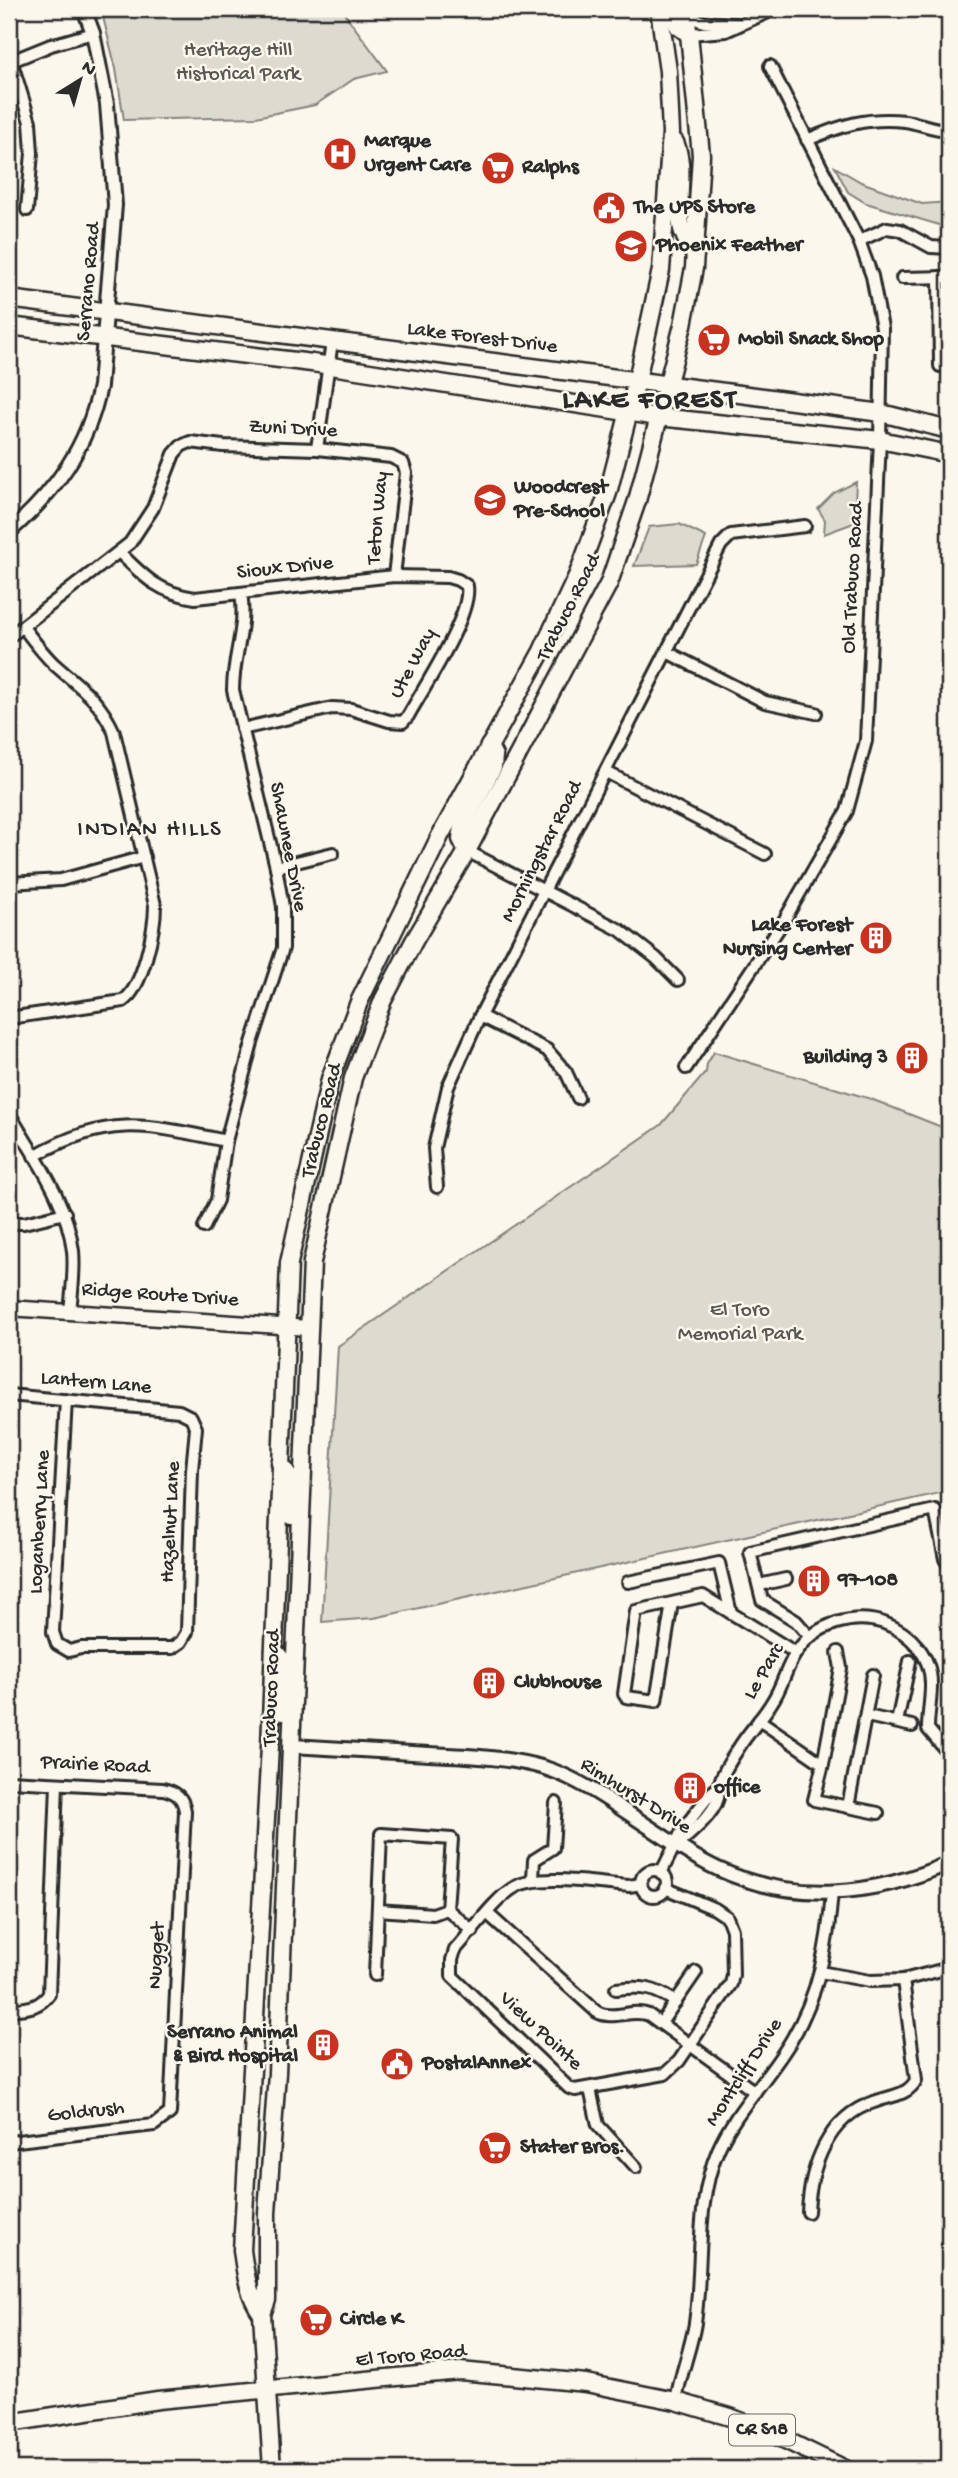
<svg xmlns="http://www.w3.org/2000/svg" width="958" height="2478" viewBox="0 0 958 2478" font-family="'Gochi Hand',sans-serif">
  <rect width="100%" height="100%" fill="#fbf7ec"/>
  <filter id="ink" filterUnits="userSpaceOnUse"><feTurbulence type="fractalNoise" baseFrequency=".0143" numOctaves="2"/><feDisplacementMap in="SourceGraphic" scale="14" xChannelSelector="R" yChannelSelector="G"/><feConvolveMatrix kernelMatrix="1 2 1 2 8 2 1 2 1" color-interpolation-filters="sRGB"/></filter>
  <g filter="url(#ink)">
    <!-- green -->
    <g fill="#dddad0" stroke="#84827e" stroke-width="2">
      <path d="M101 9H341L387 71 354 79 315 105 256 117 124 120 116 69Z"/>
      <path d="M835 167 861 182 922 204 949 202V228L866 203 848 192Z"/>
      <path d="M856 482 854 523 824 534 825 520 818 509 834 493Z"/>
      <path d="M679 524 706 537 696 564 634 566 649 527Z"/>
      <path d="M714 1052 871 1099 949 1130V1491L374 1618 322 1622 338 1346 661 1125 706 1072 707 1064Z"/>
    </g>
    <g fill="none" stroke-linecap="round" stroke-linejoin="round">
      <defs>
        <g id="minor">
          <path d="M686 16 704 22 740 24"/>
          <path d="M689 34 726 31 775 9"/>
          <path d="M11 60 30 122 32 153 27 210"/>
          <path d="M9 62 51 45 93 33"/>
          <path d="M807 140C842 125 867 117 905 121 920 123 934 130 949 130"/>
          <path d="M859 241 887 228 900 230 931 247 949 248"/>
          <path d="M939 277 940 366H949"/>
          <path d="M902 278 949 277"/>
          <path d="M317 449 332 341"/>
          <path d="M119 552C144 577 159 593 195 598L394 576 448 577 458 580 467 586C472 615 423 689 408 716L403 722 389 721 351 709 332 708 242 729"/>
          <path d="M9 637 130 543 153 508 174 454 181 446 190 442 223 446 317 449 391 457 403 463 406 473 394 576"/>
          <path d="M667 652 765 702 816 713"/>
          <path d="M606 772 765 854"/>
          <path d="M467 851 620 930 656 958 678 980"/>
          <path d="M276 867 333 853"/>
          <path d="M9 883 61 880 144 857"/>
          <path d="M480 1016 547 1050 566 1072 578 1098"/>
          <path d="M9 1018 123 1001C143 988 155 928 155 905L114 732C99 699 81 688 55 665 43 654 33 640 23 627"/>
          <path d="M686 1068 785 919 847 811 866 741 880 440 882 328 872 276 859 241 770 66"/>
          <path d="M9 1113C34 1157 67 1199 73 1251 75 1271 72 1291 70 1311"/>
          <path d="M34 1156C109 1114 146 1124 226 1141"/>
          <path d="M437 1187 434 1148 448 1087 480 1016 721 545 731 535 805 526"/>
          <path d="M9 1223H24L65 1213"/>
          <path d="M204 1227 217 1200 226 1141 252 1043 283 948V907L276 867 233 690C233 654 247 629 241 593"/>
          <path d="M9 1395 179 1411 191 1417 196 1428 192 1470 187 1632 181 1642 172 1648H81L69 1651 57 1644 53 1632 66 1400"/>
          <path d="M628 1582 719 1563 731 1613 703 1596 636 1611 624 1694 626 1697 656 1701 672 1603"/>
          <path d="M759 1585 786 1579"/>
          <path d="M731 1613 796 1653"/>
          <path d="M810 1637 796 1621 762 1600 750 1552 935 1510 945 1559 949 1565"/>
          <path d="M867 1716 912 1726"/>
          <path d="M759 1720 823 1764 814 1800 878 1813"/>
          <path d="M897 1722 910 1661"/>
          <path d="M823 1764 841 1668 838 1652"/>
          <path d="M9 1781 163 1789C176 1792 183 1797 185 1811L170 2113 154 2125 9 2142"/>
          <path d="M848 1807 873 1675"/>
          <path d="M676 1845C690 1835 714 1814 718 1798 719 1794 718 1790 719 1787 721 1774 731 1760 738 1749 748 1732 762 1719 772 1702 783 1686 786 1666 798 1650 816 1624 854 1613 884 1623 911 1633 932 1656 931 1686 931 1701 928 1714 928 1729L949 1754"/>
          <circle cx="654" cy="1883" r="13"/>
          <path d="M661 1873 683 1829 711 1793 719 1787"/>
          <path d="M533 1879 534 1860 553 1848 556 1803"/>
          <path d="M641 1884 629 1886C600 1884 539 1873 515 1887 496 1897 471 1933 455 1950L452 1960V1976L569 2088 575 2090 665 2074 679 2061 731 1984 733 1975 732 1930 727 1917 715 1909 665 1888"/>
          <path d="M378 1910 433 1914 447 1909"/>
          <path d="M488 1914 597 2012C613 2021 632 2008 649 2015L755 2092"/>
          <path d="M820 1972 870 1981 903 1980 949 1968"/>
          <path d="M375 1975 381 1834 452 1839 447 1909 473 1931"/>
          <path d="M616 1989C642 1986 653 1987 676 2002"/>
          <path d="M9 2010C26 2008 38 2009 49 1994L57 1784"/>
          <path d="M661 2023 696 1972"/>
          <path d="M590 2089 598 2125 636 2167"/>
          <path d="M808 2212C810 2168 827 2117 874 2102 889 2096 908 2096 916 2080L903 1980"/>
          <path d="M676 2401C680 2374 691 2349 695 2323 703 2267 695 2203 718 2150 736 2109 770 2077 792 2039 819 1994 828 1944 832 1892"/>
        </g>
        <g id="tertiary">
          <path d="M9 532C55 492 88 447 100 386L115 205 107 104 93 33 84 9"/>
          <path d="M292 1746C337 1749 383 1751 429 1754 468 1756 507 1757 545 1768 582 1780 614 1804 646 1825 669 1840 693 1858 718 1869 794 1904 875 1896 949 1863"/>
        </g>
        <path id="secondary" d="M9 1308 309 1328"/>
        <g id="primary">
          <path d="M671 9 678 26 689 34"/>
          <path d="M675 142C686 168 676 197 681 225 683 236 689 245 695 255"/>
          <path d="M9 299 763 397 881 413 949 430"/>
          <path d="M9 326 312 363 658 417 880 440 949 454"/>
          <path d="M467 851 461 839 462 828 493 767 494 756 489 746"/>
          <path d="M280 1463 291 1479 292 1516"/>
          <path d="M274 1650 283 1661V1712"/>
          <path d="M262 2314C248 2295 245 2273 242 2250L270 1746 289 1263 330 1079 359 1002 440 836 542 651 578 574 608 493 637 380 661 270 671 133 668 71 659 9"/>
          <path d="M9 2423 158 2400 460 2371 586 2383 676 2401 730 2417 773 2434 845 2469"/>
          <path d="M272 2469 262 2314 267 2300V2213L277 2073 312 1262 353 1078 383 1000 414 941 467 851 609 583 637 501 683 325 694 268 701 155 689 34 684 9"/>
        </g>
      </defs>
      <!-- minor casing -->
      <use href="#minor" stroke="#2b2b2b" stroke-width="16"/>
      <!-- tertiary casing -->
      <use href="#tertiary" stroke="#2b2b2b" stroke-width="18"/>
      <!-- secondary casing -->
      <use href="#secondary" stroke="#2b2b2b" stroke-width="19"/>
      <!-- primary casing -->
      <use href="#primary" stroke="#2b2b2b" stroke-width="21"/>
      <!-- minor -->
      <use href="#minor" stroke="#fbf7ec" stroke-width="10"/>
      <!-- tertiary -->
      <use href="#tertiary" stroke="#fbf7ec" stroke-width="12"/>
      <!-- secondary -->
      <use href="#secondary" stroke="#fbf7ec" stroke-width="14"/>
      <!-- primary -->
      <use href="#primary" stroke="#fbf7ec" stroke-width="16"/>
    </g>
  </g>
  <!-- icons -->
  <defs>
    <symbol id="hospital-disc" viewBox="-11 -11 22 22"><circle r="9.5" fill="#c8321e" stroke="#fbf7ec"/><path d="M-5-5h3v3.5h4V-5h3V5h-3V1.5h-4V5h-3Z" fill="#fff"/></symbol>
    <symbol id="supermarket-disc" viewBox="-11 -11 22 22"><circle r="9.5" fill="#c8321e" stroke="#fbf7ec"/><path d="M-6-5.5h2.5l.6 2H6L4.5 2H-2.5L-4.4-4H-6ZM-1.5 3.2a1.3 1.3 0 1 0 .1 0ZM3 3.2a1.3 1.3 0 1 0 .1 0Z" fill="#fff"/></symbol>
    <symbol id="civic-disc" viewBox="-11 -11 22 22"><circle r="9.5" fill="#c8321e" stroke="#fbf7ec"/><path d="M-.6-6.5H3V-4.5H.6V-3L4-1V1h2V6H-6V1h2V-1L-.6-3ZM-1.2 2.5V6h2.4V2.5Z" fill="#fff"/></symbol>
    <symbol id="school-disc" viewBox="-11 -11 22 22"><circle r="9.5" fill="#c8321e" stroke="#fbf7ec"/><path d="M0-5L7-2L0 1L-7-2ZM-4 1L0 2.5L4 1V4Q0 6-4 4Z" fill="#fff"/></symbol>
    <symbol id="building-disc" viewBox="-11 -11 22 22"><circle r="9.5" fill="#c8321e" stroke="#fbf7ec"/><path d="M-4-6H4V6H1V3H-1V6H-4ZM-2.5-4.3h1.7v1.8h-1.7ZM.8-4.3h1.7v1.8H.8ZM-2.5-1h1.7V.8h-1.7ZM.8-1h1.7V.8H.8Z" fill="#fff"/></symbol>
  </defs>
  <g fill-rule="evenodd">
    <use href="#hospital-disc" x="321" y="135" width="38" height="38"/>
    <use href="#supermarket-disc" x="479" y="149" width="38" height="38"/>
    <use href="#civic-disc" x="590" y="189" width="38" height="38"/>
    <use href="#school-disc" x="612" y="227" width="38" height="38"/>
    <use href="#supermarket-disc" x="695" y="321" width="38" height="38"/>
    <use href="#school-disc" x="471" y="481" width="38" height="38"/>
    <use href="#building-disc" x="857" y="919" width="38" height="38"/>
    <use href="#building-disc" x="893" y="1039" width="38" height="38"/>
    <use href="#building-disc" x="795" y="1562" width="38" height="38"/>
    <use href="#building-disc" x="470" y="1664" width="38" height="38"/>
    <use href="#building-disc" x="671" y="1769" width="38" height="38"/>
    <use href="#building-disc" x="304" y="2026" width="38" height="38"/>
    <use href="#civic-disc" x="378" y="2045" width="38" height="38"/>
    <use href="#supermarket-disc" x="476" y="2129" width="38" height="38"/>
    <use href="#supermarket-disc" x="297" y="2301" width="38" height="38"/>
  </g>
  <g text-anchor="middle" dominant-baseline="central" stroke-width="5" stroke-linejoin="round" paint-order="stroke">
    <!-- shield labels -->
    <rect fill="#fbf7ec" stroke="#696865" stroke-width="2" x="729" y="2414.5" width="66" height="31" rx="5"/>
    <g font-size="19" font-weight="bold" fill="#2b2b2b">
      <text x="762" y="2430">CR S18</text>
    </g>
    <!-- park labels -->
    <g font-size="21" fill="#585754" stroke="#fbf7ec">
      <text x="238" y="51">Heritage Hill<tspan x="238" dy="24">Historical Park</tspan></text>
      <text x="740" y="1311">El Toro<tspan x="740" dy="24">Memorial Park</tspan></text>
    </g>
    <!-- poi labels -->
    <g font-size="21" font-weight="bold" fill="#2b2b2b" stroke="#fbf7ec" text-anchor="start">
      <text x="364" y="142">Marque<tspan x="364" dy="24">Urgent Care</tspan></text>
      <text x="522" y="168">Ralphs</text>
      <text x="634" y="208">The UPS Store</text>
      <text x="656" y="246">Phoenix Feather</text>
      <text x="738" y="340">Mobil Snack Shop</text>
      <text x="514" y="488">Woodcrest<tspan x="514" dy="24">Pre-School</tspan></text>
      <text x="852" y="926" text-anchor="end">Lake Forest<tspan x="852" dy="24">Nursing Center</tspan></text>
      <text x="888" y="1058" text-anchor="end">Building 3</text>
      <text x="838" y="1581">97-108</text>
      <text x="514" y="1683">Clubhouse</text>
      <text x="714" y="1788">office</text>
      <text x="298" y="2033" text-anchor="end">Serrano Animal<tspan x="298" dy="24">&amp; Bird Hospital</tspan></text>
      <text x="422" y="2064">PostalAnnex</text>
      <text x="520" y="2148">Stater Bros.</text>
      <text x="340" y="2320">Circle K</text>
    </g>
    <!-- street labels -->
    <g font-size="21" fill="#2b2b2b" stroke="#fbf7ec">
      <text transform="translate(90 282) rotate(-85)">Serrano Road</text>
      <text transform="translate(482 339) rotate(7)">Lake Forest Drive</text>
      <text transform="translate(293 430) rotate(3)">Zuni Drive</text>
      <text transform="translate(379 518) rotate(-85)">Teton Way</text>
      <text transform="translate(285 569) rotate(-6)">Sioux Drive</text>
      <text transform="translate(854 578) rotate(-87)">Old Trabuco Road</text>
      <text transform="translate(570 608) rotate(-63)">Trabuco Road</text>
      <text transform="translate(414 664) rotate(-62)">Ute Way</text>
      <text transform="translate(287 847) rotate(79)">Shawnee Drive</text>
      <text transform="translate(543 852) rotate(-63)">Morningstar Road</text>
      <text transform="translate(323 1121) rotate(-76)">Trabuco Road</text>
      <text transform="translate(160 1296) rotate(4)">Ridge Route Drive</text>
      <text transform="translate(96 1384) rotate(5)">Lantern Lane</text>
      <text transform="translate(41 1522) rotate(-87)">Loganberry Lane</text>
      <text transform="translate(172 1522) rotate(-87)">Hazelnut Lane</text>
      <text transform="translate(765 1672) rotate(-60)">Le Parc</text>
      <text transform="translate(273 1688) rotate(-88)">Trabuco Road</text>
      <text transform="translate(95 1766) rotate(3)">Prairie Road</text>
      <text transform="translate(635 1797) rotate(32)">Rimhurst Drive</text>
      <text transform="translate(158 1956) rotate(-87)">Nugget</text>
      <text transform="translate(540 2032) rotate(43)">View Pointe</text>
      <text transform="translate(745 2073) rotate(-57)">Montcliff Drive</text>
      <text transform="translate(86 2113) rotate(-6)">Goldrush</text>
      <text transform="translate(411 2357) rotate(-5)">El Toro Road</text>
    </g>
    <!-- neighbourhood labels -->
    <g font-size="23" letter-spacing="2" fill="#2b2b2b" stroke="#fbf7ec">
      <text x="150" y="830">INDIAN HILLS</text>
    </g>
    <!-- district labels -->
    <g font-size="28" font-weight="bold" letter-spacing="2" fill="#2b2b2b" stroke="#fbf7ec">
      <text x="650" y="401">LAKE FOREST</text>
    </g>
  </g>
  <!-- margin -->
  <rect width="958" height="2478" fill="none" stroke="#fbf7ec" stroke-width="35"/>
  <rect x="18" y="18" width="923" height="2443" fill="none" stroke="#2b2b2b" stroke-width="2.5" filter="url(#ink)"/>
  <!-- north arrow -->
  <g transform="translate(80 80) rotate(37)" stroke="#fbf7ec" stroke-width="5" paint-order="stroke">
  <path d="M0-5L12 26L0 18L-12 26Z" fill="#2b2b2b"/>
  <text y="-10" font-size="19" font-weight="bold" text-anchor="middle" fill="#2b2b2b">N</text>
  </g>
</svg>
